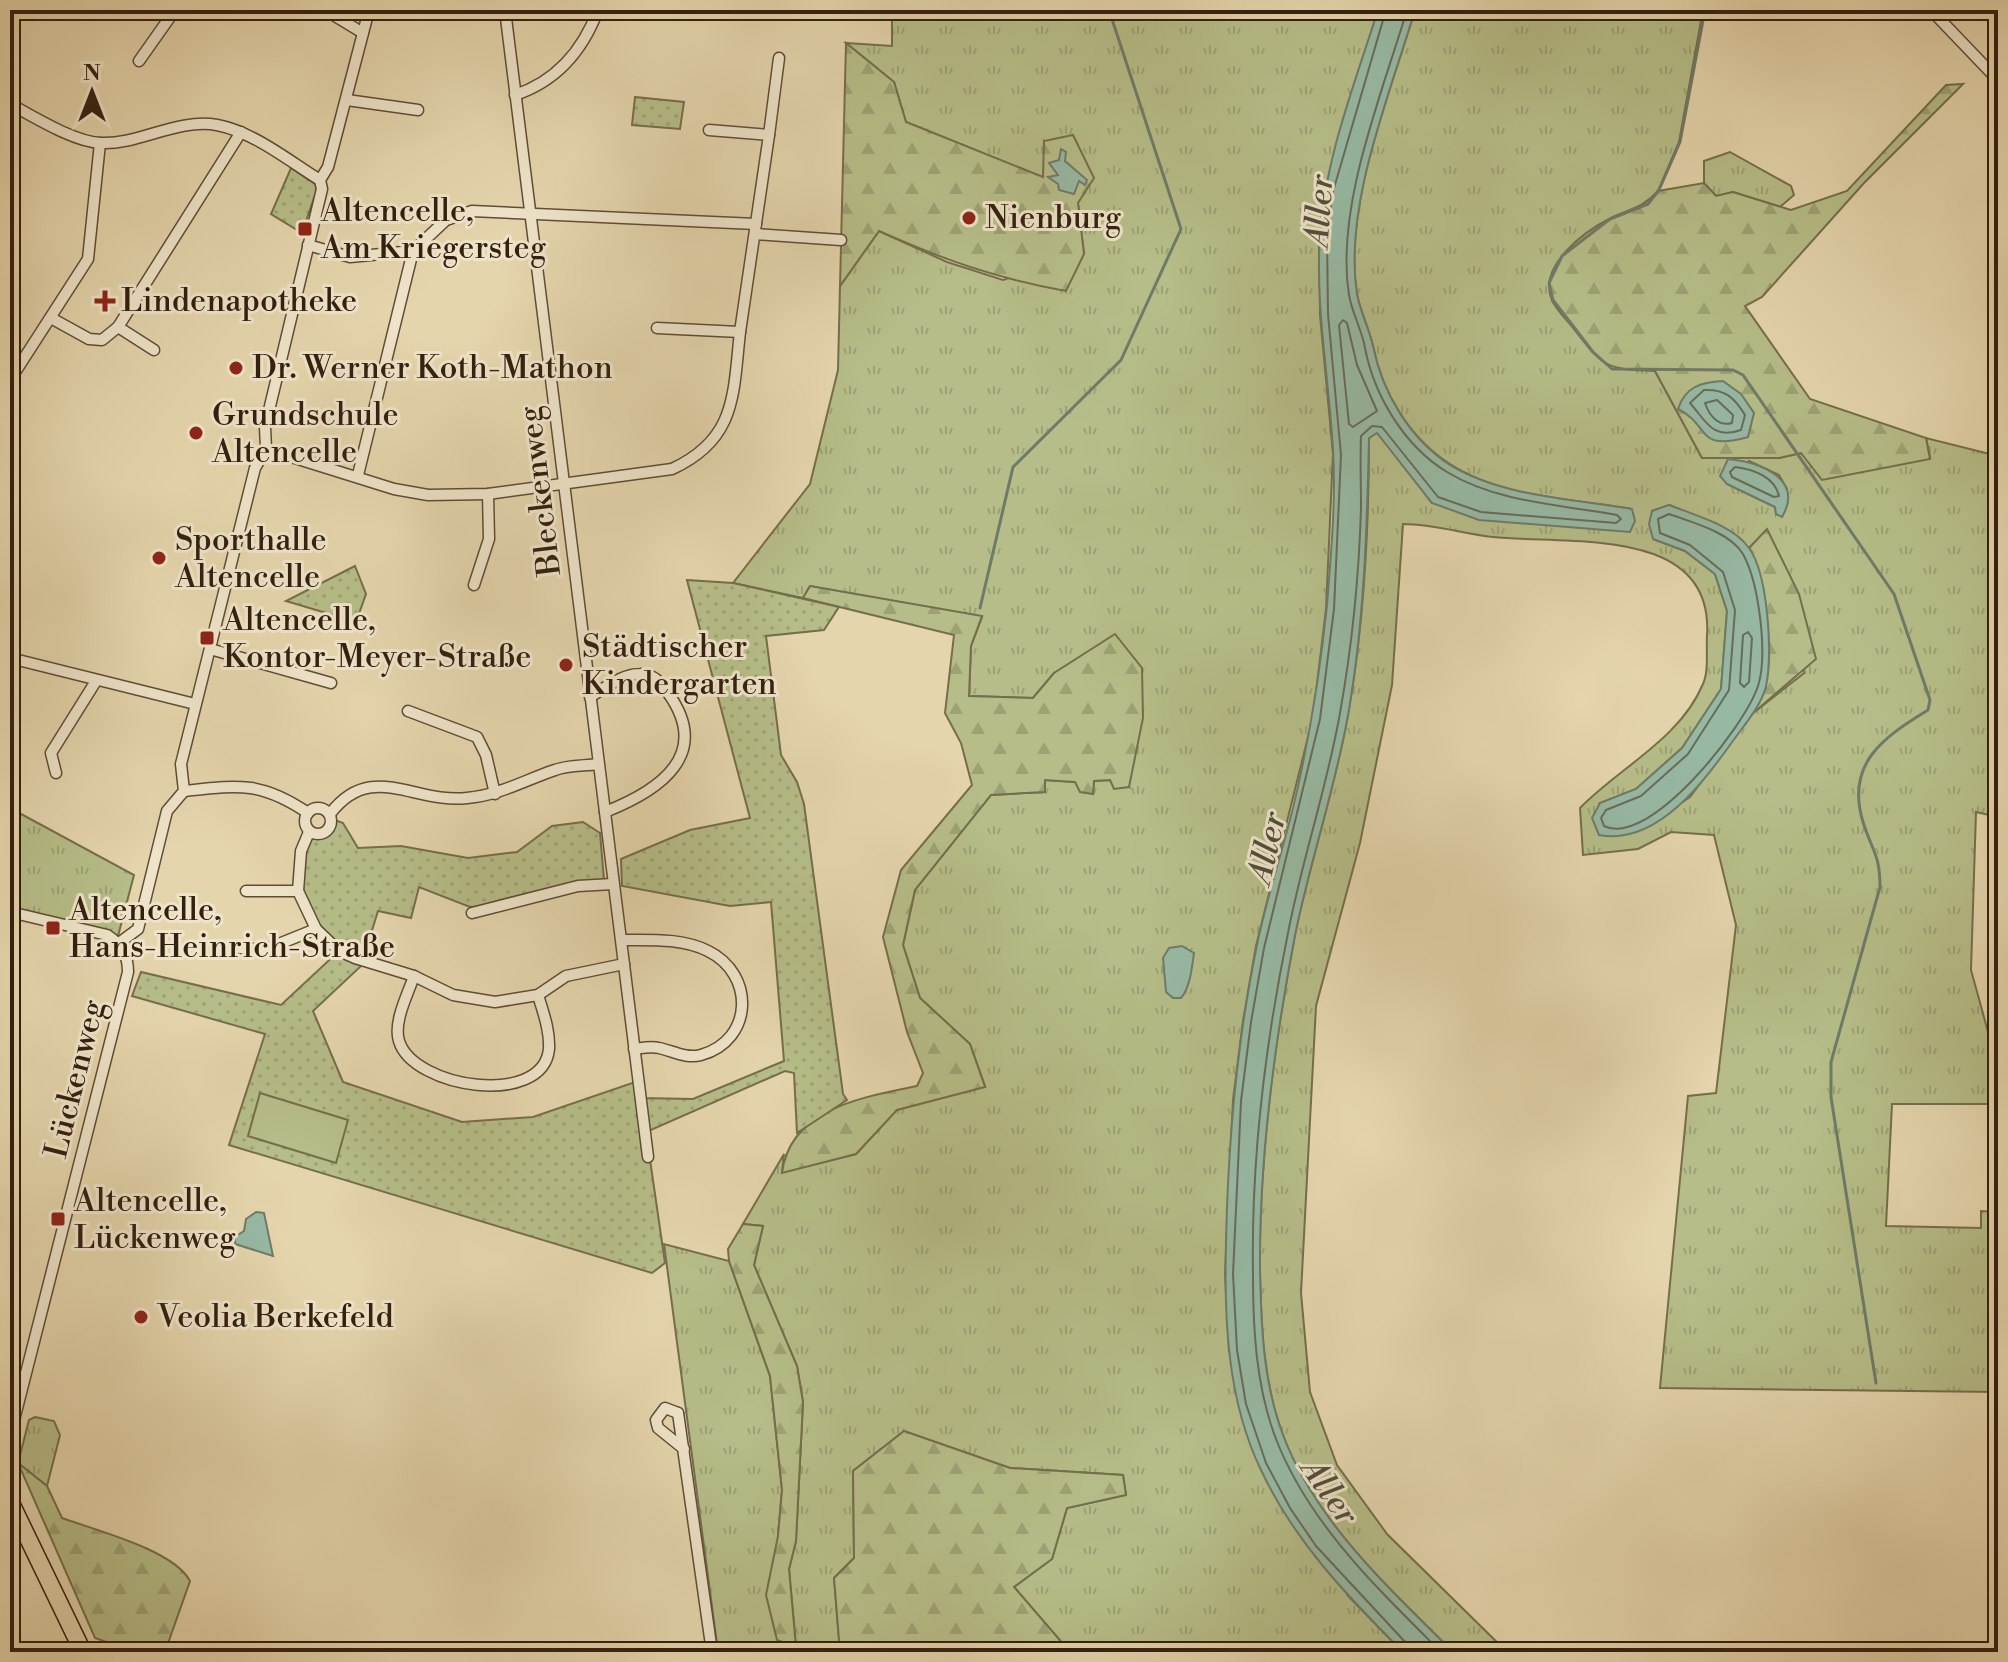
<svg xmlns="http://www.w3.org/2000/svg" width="2008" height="1662" viewBox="0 0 2008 1662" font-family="'Libre Bodoni',serif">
  <defs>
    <pattern id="grass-tufts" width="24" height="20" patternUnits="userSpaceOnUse" patternTransform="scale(2)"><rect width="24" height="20" fill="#b6bd88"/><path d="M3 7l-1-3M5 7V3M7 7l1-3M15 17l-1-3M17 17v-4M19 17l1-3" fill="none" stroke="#9da274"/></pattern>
    <pattern id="forest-firs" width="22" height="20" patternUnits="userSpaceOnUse" patternTransform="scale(2)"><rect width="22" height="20" fill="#b6bd88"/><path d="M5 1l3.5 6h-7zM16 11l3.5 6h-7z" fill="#9da274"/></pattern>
    <pattern id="park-dots" width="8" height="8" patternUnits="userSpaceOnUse" patternTransform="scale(2)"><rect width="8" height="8" fill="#b6bd88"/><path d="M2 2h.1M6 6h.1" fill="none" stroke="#9da274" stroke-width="1.8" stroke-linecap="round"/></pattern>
  </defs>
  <rect width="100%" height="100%" fill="#e5d5ac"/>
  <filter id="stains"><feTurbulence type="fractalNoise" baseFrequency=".0025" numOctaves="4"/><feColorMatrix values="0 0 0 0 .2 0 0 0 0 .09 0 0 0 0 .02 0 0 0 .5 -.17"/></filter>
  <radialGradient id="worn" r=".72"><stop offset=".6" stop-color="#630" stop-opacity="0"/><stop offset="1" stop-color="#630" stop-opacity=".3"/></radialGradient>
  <!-- grass -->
  <g fill="url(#grass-tufts)" stroke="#756e4c" stroke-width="2" fill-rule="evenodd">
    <path d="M892 10H1378L1324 193 1319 238 1320 315 1333 454 1326 609 1313 717 1256 946 1243 1021 1233 1100 1225 1274 1229 1351 1348 1596 1403 1652H1070L1014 1587 1052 1559 1067 1508 1126 1495 1123 1475 1010 1468 904 1431 853 1471 854 1558 834 1578 840 1652H718L664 1244 729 1261 770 1376 782 1490 778 1536 796 1646 789 1569 796 1541 803 1402 797 1366 754 1265 763 1226 743 1224 784 1154 782 1172 856 1154 896 1110 985 1086 970 1044 920 998 903 945 915 890 991 795 1044 792V780L1075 782 1093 794 1094 781 1110 780 1129 787 1054 673 1033 698 969 696 971 646 982 617 810 586 803 598 733 583 810 484 838 370 840 286 879 231 947 262 1003 280 1084 254 1078 203 1044 142V178L906 122 894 82 846 43 892 46Z"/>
    <path d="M1415 10H1703L1679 142 1658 191 1646 204 1609 219 1552 301 1593 353 1655 371 1702 458H1779L1801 453 1930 458 1926 438 1998 456V817L1976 812 1971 970 1998 1068V1104H1892L1886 1226 1981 1228V1211L1998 1212V1392L1660 1388 1688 1096 1716 1093 1736 925 1714 835 1671 832 1638 849 1583 855 1580 808C1620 767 1680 739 1703 684 1709 671 1706 650 1707 635 1714 524 1566 545 1493 537 1463 534 1435 524 1403 524L1392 685 1360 843 1316 1006 1301 1293 1310 1392 1337 1465 1387 1534 1507 1652H1453C1389 1588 1315 1521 1283 1435 1263 1382 1261 1325 1260 1269 1259 1157 1274 1045 1295 935 1310 861 1335 789 1348 715 1364 624 1369 531 1369 438L1377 432 1432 503 1632 509C1574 499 1501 497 1450 464 1409 438 1382 392 1373 346 1369 328 1360 311 1357 294 1343 205 1390 94 1415 10ZM1749 461 1779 475 1787 489 1776 514 1775 507 1727 484ZM1669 505 1717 524 1749 548 1767 530 1804 673 1752 714 1690 797 1646 826 1600 803 1636 789 1682 748 1721 689 1727 611 1715 574 1685 551 1653 539 1652 511Z"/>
    <path d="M1730 152 1791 186 1794 195 1780 207 1733 192 1716 196 1704 183V161Z"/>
    <path d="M10 808 134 875 118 936 10 908Z"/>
    <path d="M35 1417 54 1421 60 1435 47 1486 18 1463 29 1420Z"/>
  </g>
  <!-- forest -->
  <g fill="url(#forest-firs)" stroke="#756e4c" stroke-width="2">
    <path d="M846 43 894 82 906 122 1043 177 1044 141 1073 135 1094 178 1078 203 1084 254 1066 291C995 278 944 260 879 231L840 286Z"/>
    <path d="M1963 84 1864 183 1762 297 1745 306 1810 399 1926 438 1930 459 1822 480 1801 453 1779 458H1702L1655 371C1606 369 1605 369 1574 329 1567 320 1556 310 1552 300 1537 266 1585 231 1611 218 1630 209 1644 207 1658 191L1704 183 1716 196 1733 192 1791 210 1847 191 1946 85Z"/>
    <path d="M1767 529 1799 594 1816 659 1752 714 1766 688 1764 591 1749 548Z"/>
    <path d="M810 586 982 616 971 646 969 696 1033 698 1054 673 1115 634 1142 668 1143 718 1129 787 1114 789 1110 780 1094 781 1093 794 1080 792 1075 782 1045 780V792L991 795 915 890 903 945 920 998 970 1044 985 1087 897 1110 856 1154 782 1173C790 1108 864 1097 917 1086L923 1073 907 1032 883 937 901 870 972 785 961 743 945 713 954 635 803 598Z"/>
    <path d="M743 1224 763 1226 754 1265 797 1366 803 1402 796 1541 789 1569 796 1647 777 1640 766 1595 778 1536 782 1490 770 1376 729 1261 728 1249Z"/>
    <path d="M904 1431 1010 1468 1123 1475 1126 1495 1067 1508 1052 1559 1014 1587 1070 1652H840L834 1578 854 1558 853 1471Z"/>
    <path d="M18 1463 47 1486 62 1518C95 1530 174 1550 190 1581L166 1649 151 1644 149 1652H135L95 1638Z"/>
  </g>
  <!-- park -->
  <g fill="url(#park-dots)" stroke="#756e4c" stroke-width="2">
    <path d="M635 97 684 102 680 129 632 125Z"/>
    <path d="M291 168 318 186 302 233 271 214Z"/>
    <path d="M355 566 366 594 356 622 286 601Z"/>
    <path d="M687 580 733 583 839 607 824 630 766 636 781 755 797 782 804 804 843 1094 847 1100 797 1133 794 1073 785 1071 646 1132 665 1263 652 1273 229 1145 265 1034 132 996 141 972 281 1005 339 951 302 905V852L311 838 328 835 335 820 343 823 358 848 401 846 468 858 517 852 552 826 583 822 600 833 604 880 501 906 470 907 419 887 411 918 378 911 361 966 313 1011 343 1082 462 1122 533 1117 638 1081 640 1098 693 1099 784 1061 771 902 730 906 622 886 621 859 690 830 750 818Z"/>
  </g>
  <!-- pitch -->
  <path fill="#b6bd88" stroke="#756e4c" stroke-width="2" d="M260 1093 348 1120 336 1163 248 1136Z"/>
  <!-- water -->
  <g fill="#97b9a4" stroke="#6f7b69" stroke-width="2">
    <path d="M1378 10H1415C1390 94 1343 206 1357 294 1360 312 1369 328 1373 346 1382 392 1409 438 1450 465 1502 497 1574 499 1632 509L1635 521 1630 532 1479 520 1432 503 1377 433 1369 438C1367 531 1364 624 1348 715 1335 789 1310 861 1295 935 1274 1045 1259 1157 1260 1269 1261 1325 1263 1382 1283 1435 1315 1521 1389 1588 1453 1652H1403C1348 1597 1294 1541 1261 1470 1227 1400 1224 1318 1226 1242 1228 1144 1236 1047 1256 950 1265 903 1281 856 1293 808 1309 741 1320 673 1327 605 1331 553 1336 501 1333 450 1329 378 1315 306 1320 235 1325 158 1355 83 1378 10Z"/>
    <path d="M1061 149 1066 152 1065 161 1087 180 1085 185 1079 181 1074 194 1059 190 1058 184 1048 177 1058 175 1049 163 1059 160Z"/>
    <path d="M1723 381 1741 394 1754 413 1748 437C1695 452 1711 425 1678 409 1685 387 1701 382 1723 381Z"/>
    <path d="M1728 459C1758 462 1805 478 1782 517L1776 514 1775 507 1727 484 1720 476Z"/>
    <path d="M1669 505C1694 515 1733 525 1749 548 1768 574 1773 655 1766 686 1762 704 1746 723 1735 738 1705 780 1658 846 1599 835L1592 818 1600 803 1636 789 1682 748 1721 689 1727 611 1715 574 1685 551 1653 539 1649 524 1652 511Z"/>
    <path d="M1182 946 1194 953C1192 967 1190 988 1181 998H1173L1166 992 1163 958 1169 948Z"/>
    <path d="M256 1212 264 1213 273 1256 235 1244V1237L244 1231 246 1219Z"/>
  </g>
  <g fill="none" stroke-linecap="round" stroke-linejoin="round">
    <!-- shore -->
    <g stroke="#666c5a" stroke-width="2">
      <path d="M1386 10 1332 195 1327 238 1328 314 1341 455 1334 609 1320 719 1264 948 1251 1022 1241 1101 1233 1274 1237 1350 1246 1404 1266 1463 1290 1508 1316 1546 1406 1643 1408 1652"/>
      <path d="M1407 10C1382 94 1335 207 1349 295 1352 313 1362 330 1365 348 1374 395 1404 446 1447 472 1496 502 1561 505 1617 515L1621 519 1616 523 1481 512 1438 497 1382 427 1372 426 1361 436C1360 460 1361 484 1361 508 1359 576 1352 646 1340 713 1327 788 1302 859 1288 933 1265 1045 1251 1160 1253 1274 1253 1329 1256 1387 1276 1439 1309 1524 1378 1589 1441 1652"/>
      <path d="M1343 320 1347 323 1357 365 1377 411 1353 427 1349 424 1339 325Z"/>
      <path d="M1704 390C1725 389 1734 397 1745 415L1741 430C1712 440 1706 421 1690 403Z"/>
      <path d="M1717 400 1733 415 1732 423C1718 427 1709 415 1705 403Z"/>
      <path d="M1735 467C1753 469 1775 477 1779 496L1774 497 1732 477 1730 472Z"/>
      <path d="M1669 514C1691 522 1730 532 1743 554 1759 583 1768 655 1758 686 1745 726 1650 848 1604 826L1601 818 1606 810 1641 796 1688 754 1729 690 1735 610 1723 572 1690 545 1660 533 1658 519Z"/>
      <path d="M1748 632 1752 638 1749 682 1744 687 1740 683 1743 635Z"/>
    </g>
    <!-- stream -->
    <g stroke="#6f7b69" stroke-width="3">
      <path d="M1705 10 1680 142 1659 190 1648 204 1610 219 1562 256 1549 283 1553 300 1593 352 1612 369 1733 370 1743 375 1894 594 1930 700 1928 710C1884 737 1845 763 1863 822 1872 851 1880 854 1880 887L1831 1062V1097L1876 1383"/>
      <path d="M980 608 1013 467 1121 360 1181 229 1109 10"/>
    </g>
    <defs>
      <g id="minor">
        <path d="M325 10 363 33"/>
        <path d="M505 10 648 1157"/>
        <path d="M1931 10 1998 80"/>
        <path d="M139 61 175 10"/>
        <path d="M515 95C557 81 583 50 598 10"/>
        <path d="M347 100 418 110"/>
        <path d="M10 104C34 117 74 142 101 143 138 145 177 118 217 125 254 132 289 161 320 180"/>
        <path d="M769 135 779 58"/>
        <path d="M755 234 841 240"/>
        <path d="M308 245 350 257 413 251"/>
        <path d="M51 318 89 339 102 340 118 327 241 132"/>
        <path d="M118 327 154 350"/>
        <path d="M657 328 740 332 769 135 709 130"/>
        <path d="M10 380 88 259 100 143"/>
        <path d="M266 449 394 489 428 495 488 494 672 469C737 439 733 394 740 332"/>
        <path d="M358 475 413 251 446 220 472 211 756 224"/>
        <path d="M474 585 489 539 488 494"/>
        <path d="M210 649 331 683"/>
        <path d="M10 658 195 704"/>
        <path d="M590 697C605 688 622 674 640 674 653 673 661 683 668 693 712 754 661 790 605 812"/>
        <path d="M408 711 477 737 486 755 495 794"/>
        <path d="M56 773 51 753 96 681"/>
        <path d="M184 791C238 785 261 781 308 813"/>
        <circle cx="318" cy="821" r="13"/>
        <path d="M330 814C371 760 414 804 467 798 500 795 525 780 555 770 568 765 585 766 598 764"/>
        <path d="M246 891H298L301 851 309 832"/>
        <path d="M298 891 316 929"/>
        <path d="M10 912 107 935C122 945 128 955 128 972L10 1436"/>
        <path d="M472 913 578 886 613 884"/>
        <path d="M622 940C651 940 682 938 708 951 755 974 754 1040 701 1055 686 1059 673 1051 659 1048 651 1046 642 1048 634 1049"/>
        <path d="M119 943 138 929 167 811 184 791 181 764 255 468 266 449 265 427 322 189 320 180 328 167 369 10"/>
        <path d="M240 948 264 950 316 929 339 951 355 958 414 976 453 995 495 1002 538 995 566 976 624 964"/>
        <path d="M414 976C408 994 393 1022 399 1041 413 1088 543 1108 549 1049 550 1030 543 1012 538 995"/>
        <path d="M678 1413 712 1652"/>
        <path d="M678 1413 665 1408 656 1420 658 1428 684 1449"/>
      </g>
      <path id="primary" d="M10 1501 83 1652"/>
    </defs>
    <!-- minor casing -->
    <use href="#minor" stroke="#604c37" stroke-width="13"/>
    <!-- primary casing -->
    <use href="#primary" stroke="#341f10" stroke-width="19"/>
    <!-- minor -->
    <use href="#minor" stroke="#eee4c9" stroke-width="10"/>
    <!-- primary -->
    <use href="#primary" stroke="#e5d5ac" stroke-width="16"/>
  </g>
  <!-- markers -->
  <g fill="#8f2418" stroke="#eee4c9" stroke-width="3">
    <circle cx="969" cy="218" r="8"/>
    <rect x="297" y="221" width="16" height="16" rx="4"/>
    <path d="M101 289h8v8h8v8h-8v8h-8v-8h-8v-8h8z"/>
    <circle cx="236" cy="368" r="8"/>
    <circle cx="196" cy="433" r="8"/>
    <circle cx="159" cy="558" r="8"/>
    <rect x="199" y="630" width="16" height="16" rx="4"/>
    <circle cx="566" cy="665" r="8"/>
    <rect x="45" y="920" width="16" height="16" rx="4"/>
    <rect x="50" y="1211" width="16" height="16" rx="4"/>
    <circle cx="141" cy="1317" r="8"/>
  </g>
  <g text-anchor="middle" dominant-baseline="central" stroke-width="6" stroke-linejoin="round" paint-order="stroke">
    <!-- poi labels -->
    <g font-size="32" fill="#341f10" stroke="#eee4c9" text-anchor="start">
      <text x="321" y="211">Altencelle,<tspan x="321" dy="37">Am Kriegersteg</tspan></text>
      <text x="985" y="218">Nienburg</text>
      <text x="121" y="301">Lindenapotheke</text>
      <text x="252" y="368">Dr. Werner Koth-Mathon</text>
      <text x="212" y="415">Grundschule<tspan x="212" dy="37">Altencelle</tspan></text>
      <text x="175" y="540">Sporthalle<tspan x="175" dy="37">Altencelle</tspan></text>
      <text x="223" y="620">Altencelle,<tspan x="223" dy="37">Kontor-Meyer-Straße</tspan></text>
      <text x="582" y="647">Städtischer<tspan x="582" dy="37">Kindergarten</tspan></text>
      <text x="69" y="910">Altencelle,<tspan x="69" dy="37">Hans-Heinrich-Straße</tspan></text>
      <text x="74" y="1201">Altencelle,<tspan x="74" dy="37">Lückenweg</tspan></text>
      <text x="157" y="1317">Veolia Berkefeld</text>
    </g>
    <!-- street labels -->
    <g font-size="32" fill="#341f10" stroke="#eee4c9">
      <text transform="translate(540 491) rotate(-97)">Bleckenweg</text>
      <text transform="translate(75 1079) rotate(-76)">Lückenweg</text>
    </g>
    <!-- water labels -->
    <g font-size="34" font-style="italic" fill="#524d3c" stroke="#eee4c9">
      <text transform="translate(1320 211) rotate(-86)">Aller</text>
      <text transform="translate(1268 848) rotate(-77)">Aller</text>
      <text transform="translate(1329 1492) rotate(55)">Aller</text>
    </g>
  </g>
  <!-- margin -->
  <rect width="2008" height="1662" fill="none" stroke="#e5d5ac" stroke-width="40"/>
  <rect x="12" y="12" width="1984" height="1638" fill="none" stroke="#341f10" stroke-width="4"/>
  <rect x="20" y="20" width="1968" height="1622" fill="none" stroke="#341f10" stroke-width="2"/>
  <!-- north arrow -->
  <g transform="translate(92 92)" stroke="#eee4c9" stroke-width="6" paint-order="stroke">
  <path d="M0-6L14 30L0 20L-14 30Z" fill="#341f10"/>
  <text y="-12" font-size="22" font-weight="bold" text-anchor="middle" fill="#341f10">N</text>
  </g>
  <rect width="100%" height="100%" filter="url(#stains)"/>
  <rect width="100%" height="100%" fill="url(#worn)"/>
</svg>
